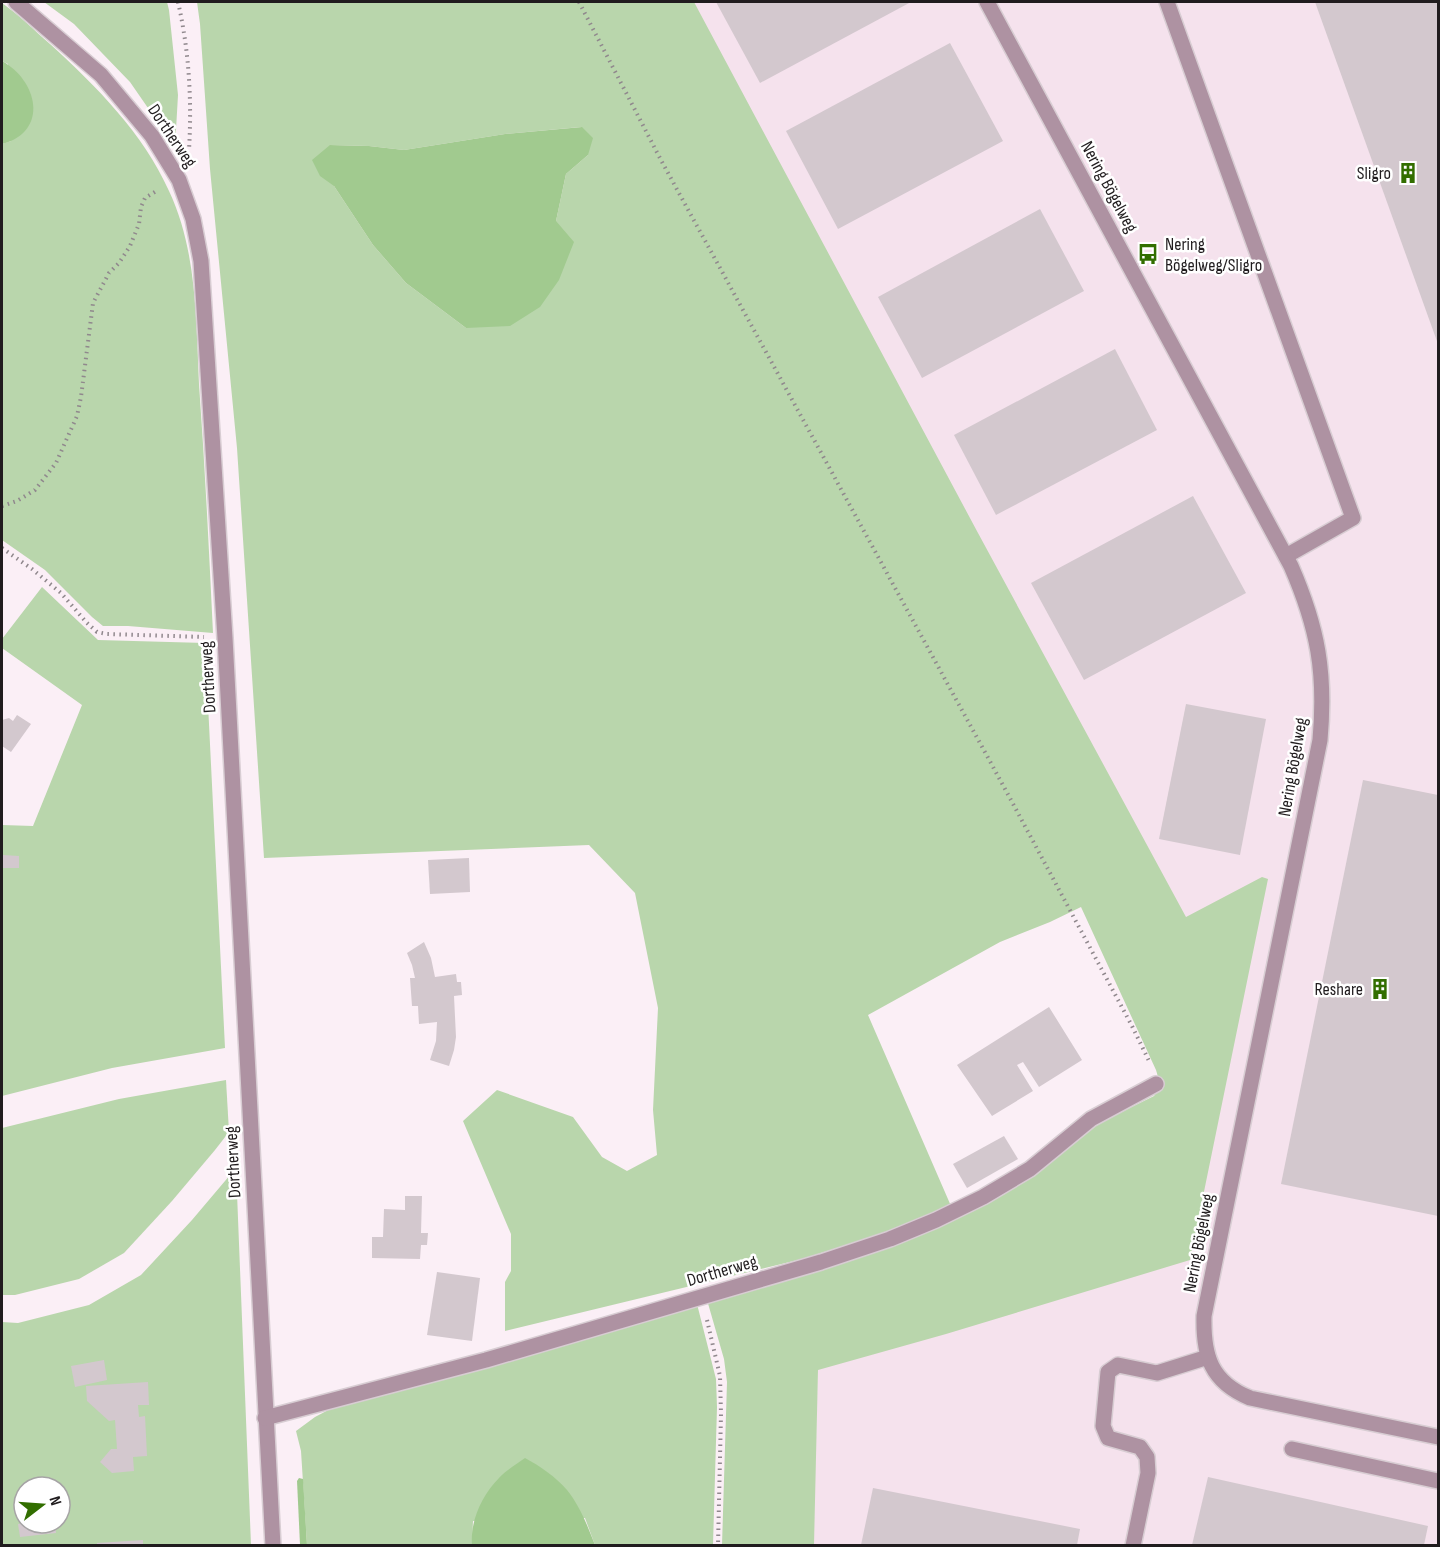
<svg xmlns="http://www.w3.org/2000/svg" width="1440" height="1547" viewBox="0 0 1440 1547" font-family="'Sofia Sans Condensed',sans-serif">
  <rect width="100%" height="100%" fill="#fbeff6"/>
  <!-- built -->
  <path fill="#f5e2ed" d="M687 2H1438V1545H813L818 1366 1181 1261 1184 933Z"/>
  <!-- green -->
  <g fill="#b9d6ac" fill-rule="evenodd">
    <path d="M44 2H167L169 10 178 95 175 147 130 82 74 24Z"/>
    <path d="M197 2H694L978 533 1186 917 1262 877 1268 879 1190 1260 946 1334 818 1370 814 1545H722L727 1382 724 1359 707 1300 882 1249 1093 1126 1154 1096C1160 1088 1159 1079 1156 1070L1081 907 1050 922 1000 942 868 1015 951 1206 900 1228 802 1259 505 1331V1282L511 1271V1234L463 1121 497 1090 573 1117 602 1157 627 1171 657 1155 653 1110 658 1008 635 893 589 845 264 858 237 448 210 169 200 24ZM581 127 588 155 566 174 556 221 466 328 406 283 373 245 334 186 330 145 369 146 404 150 505 134Z"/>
    <path d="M2 3C19 15 34 30 50 44 97 87 143 133 169 191 197 250 196 320 199 384 205 467 209 550 213 633L128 626H103L92 617 45 570 2 540V144L11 141 8 64 2 61Z"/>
    <path d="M42 587 98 640 205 643 225 1048 112 1068 2 1096V825L33 826 82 705 2 648V639Z"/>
    <path d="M226 1080 229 1132 215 1150 172 1201 124 1253 79 1279 15 1295H2V1128L119 1099Z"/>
    <path d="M236 1168 251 1545H2V1322L18 1323 89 1305 141 1275 192 1220ZM24 1487H60V1523H24Z"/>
    <path d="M697 1304 716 1379 717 1407 713 1545H595L585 1518 473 1521 472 1545H307L301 1451 296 1431 315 1417 334 1407Z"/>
  </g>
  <!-- water -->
  <g fill="#a1ca8f">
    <path d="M2 61C37 80 50 131 2 144Z"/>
    <path d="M582 127 593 138 588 155 566 174 556 221 574 242 559 280 540 307 510 326 466 328 406 283 373 245 334 186 320 176 312 160 330 145 369 146 404 150 505 134Z"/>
    <path d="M525 1458C540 1466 556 1477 567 1490 580 1506 588 1527 595 1545H472C470 1521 482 1495 499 1478 506 1470 517 1464 525 1458Z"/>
    <path d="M299 1478 303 1479 307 1545H300L297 1481Z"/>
  </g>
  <!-- building -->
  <g fill="#d3c8ce">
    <path d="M716 2H911L760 83Z"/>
    <path d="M1315 2H1438V344Z"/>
    <path d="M950 43 1003 141 838 229 786 131Z"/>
    <path d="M1040 209 1084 291 922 378 878 297Z"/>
    <path d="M1115 349 1157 430 996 515 954 435Z"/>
    <path d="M1193 496 1246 593 1084 680 1031 583Z"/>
    <path d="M1186 704 1266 719 1240 855 1159 839Z"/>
    <path d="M17 715 31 724 11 752 2 746V720L9 718 13 721Z"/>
    <path d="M1363 780 1438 795V1216L1281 1184Z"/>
    <path d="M3 855 19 856V868H2Z"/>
    <path d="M469 858 470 892 430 894 428 860Z"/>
    <path d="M424 942 431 958 435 977 456 974 457 982H461L462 995 454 996 456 1037 454 1050 449 1066 430 1060 436 1041 437 1022 419 1024 418 1006H412L410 978H415L412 965 407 953Z"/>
    <path d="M1049 1007 1082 1060 1039 1087 1023 1062 1017 1065 1033 1091 992 1116 957 1065Z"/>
    <path d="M1004 1136 1018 1159 967 1188 953 1164Z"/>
    <path d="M405 1196H422L421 1233H428L427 1245H421L420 1259 372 1258V1237H383L384 1209 405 1210Z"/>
    <path d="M437 1272 480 1278 472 1341 427 1335Z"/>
    <path d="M104 1360 107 1380 75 1387 71 1366Z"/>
    <path d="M148 1382 149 1405H138L139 1417 145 1416 147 1456 133 1457 134 1471 112 1473 100 1462 111 1449H117L115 1420 109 1421 87 1401 86 1386Z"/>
    <path d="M1208 1477 1428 1526 1424 1545H1192Z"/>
    <path d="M873 1488 1080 1529 1077 1545H861Z"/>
    <path d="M25 1523H55L56 1533 20 1537 18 1524Z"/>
    <path d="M143 1540V1545H97V1543Z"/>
  </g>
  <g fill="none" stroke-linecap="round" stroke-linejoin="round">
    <defs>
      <g id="lane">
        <path d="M1167 2 1353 518 1286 556"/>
        <path d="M1292 1449 1438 1481"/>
        <path d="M1133 1546 1148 1473 1147 1457 1140 1447 1108 1438 1103 1426 1108 1372 1118 1365 1157 1373 1208 1357"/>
      </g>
      <g id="street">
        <path d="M16 2 101 75 152 136 179 180 193 219 201 261 225 638 273 1546"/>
        <path d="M987 2 1291 566C1318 628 1326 673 1320 740L1204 1316C1203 1356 1211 1382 1250 1398L1438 1437"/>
        <path d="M265 1418 486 1360 821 1262 890 1239 936 1220 983 1197 1030 1169 1091 1119 1156 1084"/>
      </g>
    </defs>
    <!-- lane casing -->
    <use href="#lane" stroke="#d8cdd3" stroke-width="18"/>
    <!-- street casing -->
    <use href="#street" stroke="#d8cdd3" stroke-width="18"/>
    <!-- path -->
    <g stroke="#90888d" stroke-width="4" stroke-dasharray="1.5 4.5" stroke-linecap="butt">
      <path d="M178 2C189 50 192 100 189 150"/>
      <path d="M579 2 662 162 1004 787 1132 1026 1150 1063"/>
      <path d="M2 506 17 501 35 490 56 463 77 416 81 397 93 303 109 273 119 263 130 246 139 224 141 207 145 198 158 190"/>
      <path d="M2 548 32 569 61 593 87 623 97 632 107 634 204 637"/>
      <path d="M707 1320 720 1376 721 1414 718 1546"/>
    </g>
    <!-- lane -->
    <use href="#lane" stroke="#ae92a2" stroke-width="15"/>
    <!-- street -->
    <use href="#street" stroke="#ae92a2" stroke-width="15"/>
  </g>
  <!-- icons -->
  <defs>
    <symbol id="building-bare" viewBox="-9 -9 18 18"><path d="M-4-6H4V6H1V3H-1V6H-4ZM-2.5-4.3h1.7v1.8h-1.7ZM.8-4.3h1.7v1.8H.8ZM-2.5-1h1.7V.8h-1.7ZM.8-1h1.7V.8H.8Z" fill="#326e00" stroke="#fff" stroke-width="2.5" paint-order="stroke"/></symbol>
    <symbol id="bus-bare" viewBox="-9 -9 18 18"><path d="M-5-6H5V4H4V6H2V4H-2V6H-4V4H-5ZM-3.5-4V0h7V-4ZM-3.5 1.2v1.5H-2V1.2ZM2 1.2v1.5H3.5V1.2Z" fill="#326e00" stroke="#fff" stroke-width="2.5" paint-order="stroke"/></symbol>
  </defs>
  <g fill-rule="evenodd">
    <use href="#building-bare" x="1393" y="158" width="30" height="30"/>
    <use href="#bus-bare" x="1133" y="239" width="30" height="30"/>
    <use href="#building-bare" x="1365" y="974" width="30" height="30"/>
  </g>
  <g text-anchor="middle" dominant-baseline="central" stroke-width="5" stroke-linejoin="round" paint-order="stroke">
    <!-- street labels -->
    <g font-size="18" fill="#201c1e" stroke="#fff">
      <text transform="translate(172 136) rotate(56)">Dortherweg</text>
      <text transform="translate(1109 187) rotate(62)">Nering Bögelweg</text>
      <text transform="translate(208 677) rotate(-93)">Dortherweg</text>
      <text transform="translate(1293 767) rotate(-80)">Nering Bögelweg</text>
      <text transform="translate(233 1162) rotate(-93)">Dortherweg</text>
      <text transform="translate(1199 1243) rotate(-79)">Nering Bögelweg</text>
      <text transform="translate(722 1271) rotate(-16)">Dortherweg</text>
    </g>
    <!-- poi labels -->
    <g font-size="18" fill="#201c1e" stroke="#fff" text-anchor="end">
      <text x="1391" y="173">Sligro</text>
      <text x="1165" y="244" text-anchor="start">Nering<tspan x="1165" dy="21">Bögelweg/Sligro</tspan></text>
      <text x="1363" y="989">Reshare</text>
    </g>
  </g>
  <!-- border -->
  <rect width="1440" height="1547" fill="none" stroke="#201c1e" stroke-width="6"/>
  <!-- north arrow -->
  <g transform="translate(42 1505) rotate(73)"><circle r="28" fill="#ffffff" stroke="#a6a4a5" stroke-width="1.5"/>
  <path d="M0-4.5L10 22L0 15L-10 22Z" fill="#326e00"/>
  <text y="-9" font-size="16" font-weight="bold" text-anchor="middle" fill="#201c1e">N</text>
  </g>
</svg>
